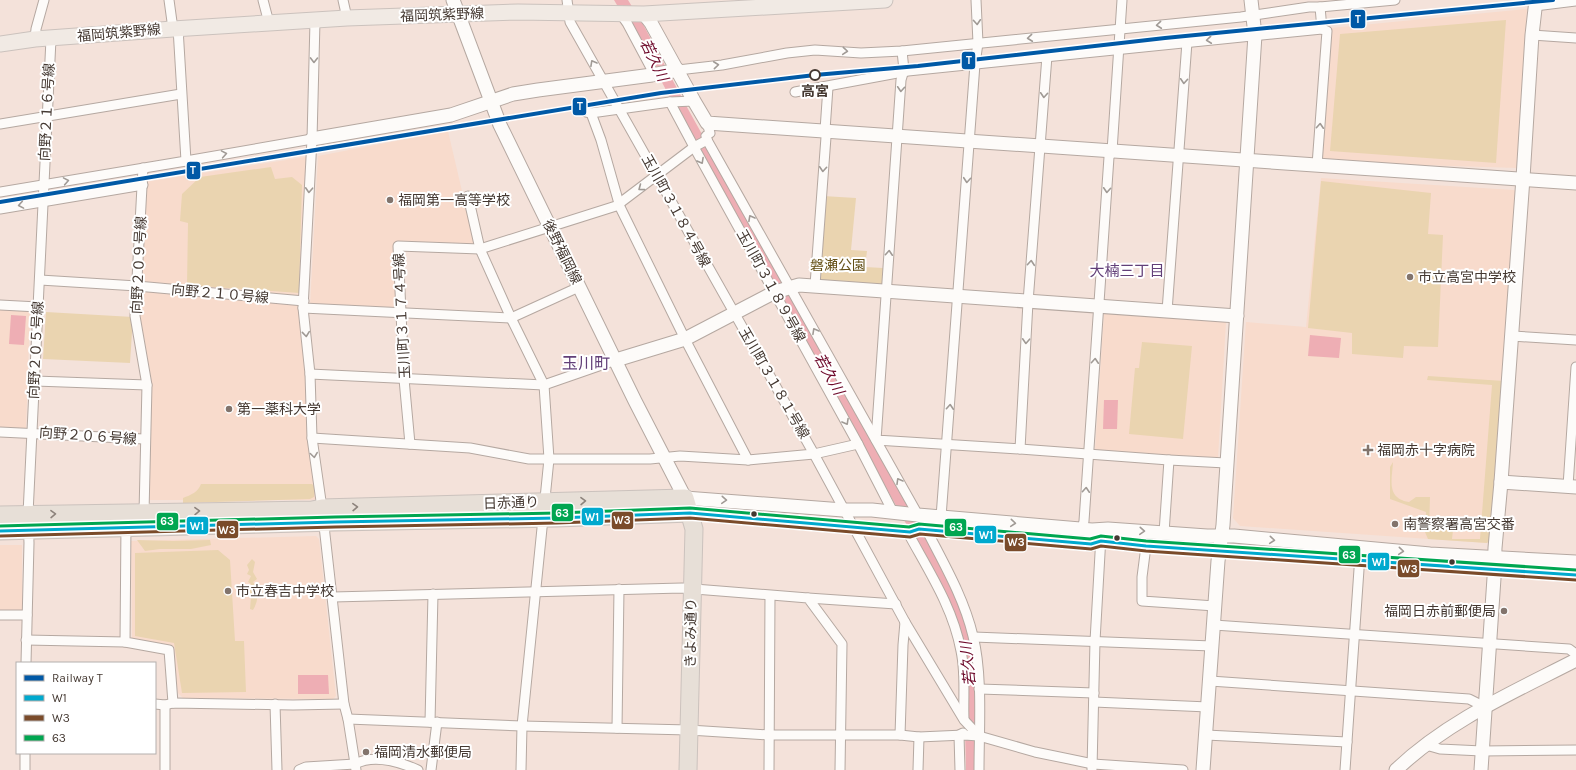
<svg xmlns="http://www.w3.org/2000/svg" width="1576" height="770" viewBox="0 0 1576 770" font-family="Karla,'Noto Sans JP',sans-serif">
  <rect width="100%" height="100%" fill="#f4e2da"/>
  <!-- built -->
  <g fill="#f8dbcc">
    <path d="M1527 9 1518 168 1319 162 1331 28Z"/>
    <path d="M448 131 475 247 397 244 398 307 310 306 318 156Z"/>
    <path d="M306 157 299 298 316 497 314 500H147L150 372 141 322 145 182Z"/>
    <path d="M1321 178 1514 190 1516 192 1503 369 1487 543 1240 526 1233 518 1246 322 1306 327Z"/>
    <path d="M0 308 30 310 26 429 0 428Z"/>
    <path d="M1104 312 1226 322 1218 458 1095 451Z"/>
    <path d="M316 536 319 539 336 696 333 699 183 698 178 693 172 645 132 640 131 541Z"/>
    <path d="M0 545H22V610L0 611Z"/>
  </g>
  <!-- green -->
  <g fill="#ead4b0">
    <path d="M1506 20 1496 163 1330 151 1340 34Z"/>
    <path d="M271 167 275 179 292 177 302 185 299 293 187 285 188 223 180 221 182 194 200 177Z"/>
    <path d="M1321 181 1431 193 1428 234 1443 235 1438 347 1404 346 1403 358 1352 354V333L1308 328Z"/>
    <path d="M823 196 856 198 851 250 867 251 865 267 883 268 882 288 828 284 817 276Z"/>
    <path d="M46 312 133 317 130 363 43 359Z"/>
    <path d="M1142 342 1192 346 1183 439 1129 434 1135 368H1139Z"/>
    <path d="M1428 376 1504 381 1492 539 1487 543 1428 539 1425 532 1426 512 1390 499V467L1393 462C1392 480 1386 498 1409 502L1416 497H1430L1429 529 1453 530 1452 539H1480L1492 385 1427 380Z"/>
    <path d="M201 484H312L315 487 314 497 310 499 183 503V498C191 495 198 492 201 484Z"/>
    <path d="M137 540 173 541 210 540 211 545 191 549H160L145 551Z"/>
    <path d="M218 550 230 560 235 641H244L246 692 182 693 174 643 135 636V553Z"/>
    <path d="M252 559 255 562 253 572 257 579 253 582C260 590 258 602 253 610L250 609 251 597 246 595 251 584 248 582 251 576 247 574 249 570 247 565Z"/>
  </g>
  <!-- water -->
  <g fill="#eeaeb4">
    <path d="M614 0H628L644 26 688 109 952 584 975 650 976 770H966L963 652 919 547 676 109 655 69Z"/>
    <path d="M11 315 26 316 24 345 9 344Z"/>
    <path d="M1310 335 1341 338 1339 358 1308 356Z"/>
    <path d="M1104 400H1118L1117 429H1103Z"/>
    <path d="M298 675H328L329 694H298Z"/>
  </g>
  <g fill="none" stroke-linecap="round" stroke-linejoin="round">
    <defs>
      <g id="street">
        <path d="M169 0 173 29"/>
        <path d="M263 0 269 23"/>
        <path d="M343 0 347 18"/>
        <path d="M567 0 570 22 814 454 905 622 964 720 979 736"/>
        <path d="M1535 6 1576 1"/>
        <path d="M1320 7 1322 29"/>
        <path d="M620 13 627 23 651 68 652 75"/>
        <path d="M315 21 312 139 303 308 310 374 312 438 322 508 344 704 348 719 356 770"/>
        <path d="M1532 35 1576 38"/>
        <path d="M35 39 36 29 44 0"/>
        <path d="M902 51 904 70 901 80 876 440 1020 449 1169 460 1226 463"/>
        <path d="M678 70 722 65 787 53 815 50 861 53 902 51 1241 17 1309 7H1320L1395 0"/>
        <path d="M795 92 908 71 1322 29 1327 31 1317 165"/>
        <path d="M670 102 694 147 858 444 893 512"/>
        <path d="M586 112 591 113 670 102 694 101"/>
        <path d="M591 113 601 140 620 207 687 343 748 460"/>
        <path d="M0 124 181 94"/>
        <path d="M707 140 918 515"/>
        <path d="M707 140 706 136 710 133 707 123"/>
        <path d="M186 161 312 139"/>
        <path d="M143 168 135 316 147 385 144 513"/>
        <path d="M0 192 186 161 178 28"/>
        <path d="M468 196 480 249 511 318 544 385 549 459 522 726 521 770"/>
        <path d="M0 209 143 185"/>
        <path d="M40 280 137 286 304 301"/>
        <path d="M815 285 826 137 825 130 828 87"/>
        <path d="M0 305 38 307"/>
        <path d="M303 308 511 318 579 287"/>
        <path d="M1167 311 1187 42"/>
        <path d="M1512 336 1576 340"/>
        <path d="M310 374 544 385 616 360"/>
        <path d="M35 381 147 385"/>
        <path d="M0 432 144 439"/>
        <path d="M312 438 470 448 529 459H650L680 456 748 460 814 454 858 444"/>
        <path d="M410 444 404 379 398 246 480 249 616 206 694 147 707 140"/>
        <path d="M1020 449 1028 302 1047 56"/>
        <path d="M1568 486 1576 367"/>
        <path d="M941 517 975 64 978 43 976 0"/>
        <path d="M126 524 125 642 169 650 173 703"/>
        <path d="M926 529C944 564 964 598 973 636 983 675 979 729 979 770"/>
        <path d="M1082 529 1084 521 1109 157 1112 151 1122 0"/>
        <path d="M907 531C928 570 953 607 961 651 966 674 963 697 964 719"/>
        <path d="M1164 533 1169 460"/>
        <path d="M1146 546 1142 577V601L1215 606"/>
        <path d="M333 597 682 588 808 598 842 644 840 770"/>
        <path d="M808 598 896 604"/>
        <path d="M0 615H27"/>
        <path d="M1214 625 1569 649 1576 654"/>
        <path d="M974 637 1212 646"/>
        <path d="M26 640 125 642"/>
        <path d="M26 663 29 543 28 514 51 39"/>
        <path d="M1210 681 1469 699 1485 707"/>
        <path d="M979 689 1094 693"/>
        <path d="M1094 702 1208 707"/>
        <path d="M155 704 165 705 173 703 293 705 344 704"/>
        <path d="M275 704 277 770"/>
        <path d="M348 719 522 726 689 730 769 735H900L919 737 964 735 979 736 1035 752 1093 764 1183 770"/>
        <path d="M430 722 433 594"/>
        <path d="M617 728 619 589"/>
        <path d="M900 735 903 645 905 622"/>
        <path d="M1206 735 1347 742"/>
        <path d="M1426 745 1440 749 1482 751 1576 750"/>
        <path d="M1092 769 1095 641 1101 536"/>
        <path d="M25 770V753"/>
        <path d="M165 770V705"/>
        <path d="M299 770 306 767 355 764C374 754 400 762 418 770"/>
        <path d="M431 770 437 722"/>
        <path d="M769 770 770 596"/>
        <path d="M918 770 919 737"/>
        <path d="M960 770 959 735 963 733"/>
        <path d="M1345 770 1360 555"/>
      </g>
      <g id="secondary">
        <path d="M453 0 500 125 635 401 685 498 843 510H872L918 515 1092 530 1108 529 1207 536H1234L1430 554 1576 562"/>
        <path d="M644 14 651 23 694 101 707 123 1576 183"/>
        <path d="M312 139 451 115 513 94 538 90 652 75 678 70"/>
        <path d="M616 360 685 339 775 292 799 285 1237 316"/>
        <path d="M1501 482 1576 487"/>
        <path d="M690 513 910 532 919 529 1091 544 1101 541 1146 546 1219 550 1576 575"/>
        <path d="M1203 770 1218 561 1223 525 1255 35 1251 0"/>
        <path d="M1396 770C1447 721 1514 692 1576 660"/>
        <path d="M1481 770 1494 578 1495 548 1501 482 1523 178 1532 35 1536 0"/>
      </g>
      <path id="primary" d="M0 44 35 39 173 29 347 18 518 12 644 14 885 0"/>
      <g id="highway">
        <path d="M0 515 312 510 322 508 685 498 694 529 688 770"/>
        <path d="M0 531 335 522 557 518 690 513"/>
      </g>
    </defs>
    <!-- street casing -->
    <use href="#street" stroke="#b5a8a1" stroke-width="11"/>
    <!-- secondary casing -->
    <use href="#secondary" stroke="#b5a8a1" stroke-width="15"/>
    <!-- primary casing -->
    <use href="#primary" stroke="#cbc2bd" stroke-width="17"/>
    <!-- highway casing -->
    <use href="#highway" stroke="#cbc2bd" stroke-width="19"/>
    <!-- street -->
    <use href="#street" stroke="#fdfbf9" stroke-width="9"/>
    <!-- secondary -->
    <use href="#secondary" stroke="#fdfbf9" stroke-width="13"/>
    <!-- primary -->
    <use href="#primary" stroke="#f1eae4" stroke-width="15"/>
    <!-- highway -->
    <use href="#highway" stroke="#e7dfd7" stroke-width="17"/>
    <defs>
      <path id="bus-1" d="M0 531 335 522 557 518 690 513 910 532 919 529 1091 544 1101 541 1146 546 1576 575"/>
      <path id="bus-2" d="M0 536 335 527 557 523 690 518 910 537 920 534 1091 549 1101 546 1146 551 1576 580"/>
      <path id="bus-3" d="M0 526 335 517 557 513 690 508 909 527 919 524 1090 539 1101 536 1146 541 1576 570"/>
    </defs>
    <!-- bus-1 casing -->
    <use href="#bus-1" stroke="#fff" stroke-width="6"/>
    <!-- bus-2 casing -->
    <use href="#bus-2" stroke="#fff" stroke-width="6"/>
    <!-- bus-3 casing -->
    <use href="#bus-3" stroke="#fff" stroke-width="6"/>
    <!-- bus-1 -->
    <use href="#bus-1" stroke="#00a9ce" stroke-width="3"/>
    <!-- bus-2 -->
    <use href="#bus-2" stroke="#7a4b2a" stroke-width="3"/>
    <!-- bus-3 -->
    <use href="#bus-3" stroke="#00a651" stroke-width="3"/>
    <defs>
      <path id="rail-1" d="M0 202 661 93 815 75 918 66 1165 38 1553 0"/>
    </defs>
    <!-- rail-1 casing -->
    <use href="#rail-1" stroke="#fff" stroke-width="7"/>
    <!-- rail-1 -->
    <use href="#rail-1" stroke="#0059a6" stroke-width="4"/>
  </g>
  <!-- one-way arrows -->
  <defs><path id="oneway-chevron" d="M-2-3.5L2.5 0L-2 3.5" fill="none" stroke-width="1.6" stroke-linecap="round" stroke-linejoin="round"/></defs>
  <g stroke="#a09a95">
    <use href="#oneway-chevron" transform="translate(977 22) rotate(86)"/>
    <use href="#oneway-chevron" transform="translate(1159 25) rotate(174)"/>
    <use href="#oneway-chevron" transform="translate(1030 38) rotate(174)"/>
    <use href="#oneway-chevron" transform="translate(1209 40) rotate(174)"/>
    <use href="#oneway-chevron" transform="translate(845 51) rotate(5)"/>
    <use href="#oneway-chevron" transform="translate(314 60) rotate(91)"/>
    <use href="#oneway-chevron" transform="translate(593 63) rotate(-119)"/>
    <use href="#oneway-chevron" transform="translate(716 65) rotate(-6)"/>
    <use href="#oneway-chevron" transform="translate(1184 81) rotate(94)"/>
    <use href="#oneway-chevron" transform="translate(901 89) rotate(94)"/>
    <use href="#oneway-chevron" transform="translate(1044 95) rotate(94)"/>
    <use href="#oneway-chevron" transform="translate(1320 126) rotate(-86)"/>
    <use href="#oneway-chevron" transform="translate(224 154) rotate(-10)"/>
    <use href="#oneway-chevron" transform="translate(701 161) rotate(61)"/>
    <use href="#oneway-chevron" transform="translate(823 169) rotate(94)"/>
    <use href="#oneway-chevron" transform="translate(967 180) rotate(95)"/>
    <use href="#oneway-chevron" transform="translate(66 181) rotate(-10)"/>
    <use href="#oneway-chevron" transform="translate(641 188) rotate(143)"/>
    <use href="#oneway-chevron" transform="translate(309 190) rotate(93)"/>
    <use href="#oneway-chevron" transform="translate(1107 190) rotate(94)"/>
    <use href="#oneway-chevron" transform="translate(21 205) rotate(170)"/>
    <use href="#oneway-chevron" transform="translate(751 218) rotate(-119)"/>
    <use href="#oneway-chevron" transform="translate(889 253) rotate(-86)"/>
    <use href="#oneway-chevron" transform="translate(1031 263) rotate(-85)"/>
    <use href="#oneway-chevron" transform="translate(815 331) rotate(-119)"/>
    <use href="#oneway-chevron" transform="translate(306 334) rotate(84)"/>
    <use href="#oneway-chevron" transform="translate(1026 341) rotate(93)"/>
    <use href="#oneway-chevron" transform="translate(1095 361) rotate(-86)"/>
    <use href="#oneway-chevron" transform="translate(950 407) rotate(-86)"/>
    <use href="#oneway-chevron" transform="translate(846 422) rotate(61)"/>
    <use href="#oneway-chevron" transform="translate(314 455) rotate(82)"/>
    <use href="#oneway-chevron" transform="translate(899 481) rotate(-120)"/>
    <use href="#oneway-chevron" transform="translate(1086 490) rotate(-86)"/>
    <use href="#oneway-chevron" transform="translate(724 500) rotate(4)"/>
    <use href="#oneway-chevron" transform="translate(1013 523) rotate(5)"/>
    <use href="#oneway-chevron" transform="translate(1142 531) rotate(4)"/>
    <use href="#oneway-chevron" transform="translate(1272 540) rotate(5)"/>
    <use href="#oneway-chevron" transform="translate(1401 551) rotate(5)"/>
  </g>
  <g stroke="#8d837c">
    <use href="#oneway-chevron" transform="translate(583 501) rotate(-1)"/>
    <use href="#oneway-chevron" transform="translate(355 507) rotate(-2)"/>
    <use href="#oneway-chevron" transform="translate(197 511) rotate(-1)"/>
    <use href="#oneway-chevron" transform="translate(53 514) rotate(-1)"/>
  </g>
  <!-- markers -->
  <circle fill="#fff" stroke="#443831" stroke-width="2" cx="815" cy="75" r="5"/>
  <g fill="#82746c" stroke="#fff" stroke-width="1.5">
    <circle cx="390" cy="200" r="4"/>
    <circle cx="1410" cy="277" r="4"/>
    <circle cx="229" cy="409" r="4"/>
    <path d="M1366 444h4v4h4v4h-4v4h-4v-4h-4v-4h4z"/>
    <circle cx="1395" cy="524" r="4"/>
    <circle cx="228" cy="591" r="4"/>
    <circle cx="1504" cy="611" r="4"/>
    <circle cx="366" cy="752" r="4"/>
  </g>
  <g fill="#443831" stroke="#fff" stroke-width="1.5">
    <circle cx="754" cy="514" r="3.5"/>
    <circle cx="1117" cy="538" r="3.5"/>
    <circle cx="1452" cy="562" r="3.5"/>
  </g>
  <g text-anchor="middle" dominant-baseline="central" stroke-width="4" stroke-linejoin="round" paint-order="stroke">
    <!-- street labels -->
    <g font-size="14" fill="#443831" stroke="#fff">
      <text transform="translate(442 15) rotate(-2)">福岡筑紫野線</text>
      <text transform="translate(119 33) rotate(-5)">福岡筑紫野線</text>
      <text transform="translate(47 112) rotate(-87)">向野２１６号線</text>
      <text transform="translate(676 211) rotate(61)">玉川町３１８４号線</text>
      <text transform="translate(562 252) rotate(64)">後野福岡線</text>
      <text transform="translate(139 265) rotate(-87)">向野２０９号線</text>
      <text transform="translate(771 286) rotate(61)">玉川町３１８９号線</text>
      <text transform="translate(220 294) rotate(5)">向野２１０号線</text>
      <text transform="translate(402 316) rotate(-93)">玉川町３１７４号線</text>
      <text transform="translate(36 350) rotate(-87)">向野２０５号線</text>
      <text transform="translate(774 383) rotate(60)">玉川町３１８１号線</text>
      <text transform="translate(88 436) rotate(4)">向野２０６号線</text>
      <text transform="translate(511 503) rotate(-2)">日赤通り</text>
      <text transform="translate(691 633) rotate(-89)">きよみ通り</text>
    </g>
    <!-- stop labels -->
    <g font-size="14" font-weight="bold" fill="#443831" stroke="#fff">
      <text x="815" y="91">高宮</text>
    </g>
    <!-- poi labels -->
    <g font-size="14" fill="#443831" stroke="#fff" text-anchor="start">
      <text x="398" y="200">福岡第一高等学校</text>
      <text x="1418" y="277">市立高宮中学校</text>
      <text x="237" y="409">第一薬科大学</text>
      <text x="1377" y="450">福岡赤十字病院</text>
      <text x="1403" y="524">南警察署高宮交番</text>
      <text x="236" y="591">市立春吉中学校</text>
      <text x="1496" y="611" text-anchor="end">福岡日赤前郵便局</text>
      <text x="374" y="752">福岡清水郵便局</text>
    </g>
    <!-- park labels -->
    <g font-size="14" fill="#645016" stroke="#fff">
      <text x="838" y="265">磐瀬公園</text>
    </g>
    <!-- water labels -->
    <g font-size="15" font-style="italic" fill="#6e092a" stroke="#fff">
      <text transform="translate(654 60) rotate(64)">若久川</text>
      <text transform="translate(829 374) rotate(61)">若久川</text>
      <text transform="translate(968 664) rotate(-96)">若久川</text>
    </g>
    <!-- neighbourhood labels -->
    <g font-size="15" fill="#623f78" stroke="#fff">
      <text x="1127" y="271">大楠三丁目</text>
    </g>
    <!-- quarter labels -->
    <g font-size="16" fill="#623f78" stroke="#fff">
      <text x="586" y="363">玉川町</text>
    </g>
  </g>
  <g stroke="#fff" stroke-width="1.5">
    <rect x="1350" y="9" width="16" height="20" rx="4" fill="#0059a6"/>
    <rect x="961" y="51" width="15" height="19" rx="4" fill="#0059a6"/>
    <rect x="572" y="97" width="15" height="19" rx="4" fill="#0059a6"/>
    <rect x="186" y="161" width="15" height="19" rx="4" fill="#0059a6"/>
    <rect x="551" y="503" width="23" height="19" rx="4" fill="#00a651"/>
    <rect x="581" y="507" width="23" height="19" rx="4" fill="#00a9ce"/>
    <rect x="611" y="511" width="23" height="19" rx="4" fill="#7a4b2a"/>
    <rect x="156" y="512" width="23" height="19" rx="4" fill="#00a651"/>
    <rect x="186" y="516" width="23" height="19" rx="4" fill="#00a9ce"/>
    <rect x="944" y="518" width="23" height="19" rx="4" fill="#00a651"/>
    <rect x="216" y="520" width="23" height="19" rx="4" fill="#7a4b2a"/>
    <rect x="974" y="525" width="23" height="19" rx="4" fill="#00a9ce"/>
    <rect x="1004" y="533" width="23" height="19" rx="4" fill="#7a4b2a"/>
    <rect x="1338" y="545" width="23" height="19" rx="4" fill="#00a651"/>
    <rect x="1367" y="552" width="23" height="19" rx="4" fill="#00a9ce"/>
    <rect x="1397" y="559" width="23" height="19" rx="4" fill="#7a4b2a"/>
  </g>
  <g font-size="11" text-anchor="middle" font-weight="bold" fill="#fff">
    <text x="1358" y="23">T</text>
    <text x="969" y="64">T</text>
    <text x="580" y="110">T</text>
    <text x="193" y="174">T</text>
    <text x="562" y="517">63</text>
    <text x="592" y="521">W1</text>
    <text x="622" y="524">W3</text>
    <text x="167" y="525">63</text>
    <text x="197" y="530">W1</text>
    <text x="956" y="531">63</text>
    <text x="227" y="534">W3</text>
    <text x="986" y="539">W1</text>
    <text x="1016" y="546">W3</text>
    <text x="1349" y="559">63</text>
    <text x="1379" y="566">W1</text>
    <text x="1409" y="573">W3</text>
  </g>
  <!-- legend -->
  <rect x="16" y="662" width="140" height="92" fill="#ffffff" stroke="#b4afad"/>
  <rect x="24" y="675" width="20" height="6" fill="#0059a6" stroke="#b4afad"/>
  <text x="52" y="682" font-size="12" fill="#443831">Railway T</text>
  <rect x="24" y="695" width="20" height="6" fill="#00a9ce" stroke="#b4afad"/>
  <text x="52" y="702" font-size="12" fill="#443831">W1</text>
  <rect x="24" y="715" width="20" height="6" fill="#7a4b2a" stroke="#b4afad"/>
  <text x="52" y="722" font-size="12" fill="#443831">W3</text>
  <rect x="24" y="735" width="20" height="6" fill="#00a651" stroke="#b4afad"/>
  <text x="52" y="742" font-size="12" fill="#443831">63</text>
</svg>
